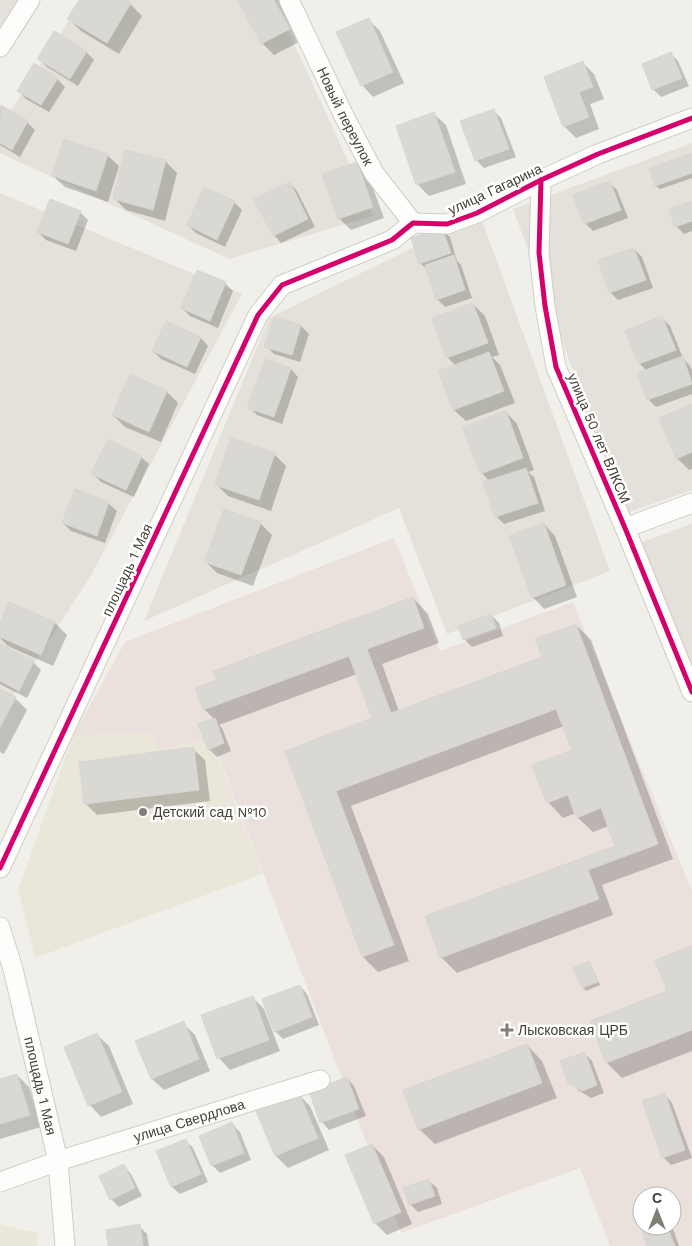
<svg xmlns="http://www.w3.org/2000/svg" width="692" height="1246" viewBox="0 0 692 1246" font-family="'Work Sans',sans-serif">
  <rect width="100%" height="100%" fill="#f0efea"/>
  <!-- residential -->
  <g fill="#e3e1d9">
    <path d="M0 0H20L0 28Z"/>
    <path d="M82 0H274L373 216 229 259 0 153V128Z"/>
    <path d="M692 143V490L626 513 513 209Z"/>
    <path d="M0 193 242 294 90 577 0 716Z"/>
    <path d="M480 215 610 571 447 634 399 508 144 621 269 318Z"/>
    <path d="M692 524V692L637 544Z"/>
  </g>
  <!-- education -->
  <g fill="#eae7da">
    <path d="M152 732 158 750 211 739 263 874 35 958 18 890 73 736Z"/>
    <path d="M0 1224 38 1233 37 1246H0Z"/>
  </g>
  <!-- medical -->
  <path fill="#eae1dc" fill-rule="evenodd" d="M394 538 440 651 573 602 692 891V1246H610L580 1168 401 1233 212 739 158 750 152 732 73 736 125 642ZM642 1196H672V1226H642Z"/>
  <!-- shadow -->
  <g fill="#0003">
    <path d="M80 0H124L130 4 142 16 119 54 81 31 69 19Z"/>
    <path d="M239 0H279L301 41 274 55 262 43Z"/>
    <path d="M368 19 380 31 404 83 373 97 362 85Z"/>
    <path d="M55 33 86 52 94 60 78 86 47 67 39 59Z"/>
    <path d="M670 53 678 61 689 86 661 97 653 89Z"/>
    <path d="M583 63 594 74 604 99 590 104 599 129 576 138 564 126Z"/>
    <path d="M57 79 65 87 49 112 26 99 19 91Z"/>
    <path d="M1 107 27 122 35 130 20 157 0 145V109Z"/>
    <path d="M493 110 501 118 516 157 484 168 476 160Z"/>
    <path d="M434 114 446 125 466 184 429 196 417 184Z"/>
    <path d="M692 154V178L660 189 656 186 650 169Z"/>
    <path d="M107 155 119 166 108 202 65 187 53 176Z"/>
    <path d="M165 161 177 173 165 221 126 210 114 198Z"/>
    <path d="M356 163 368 175 384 218 351 230 339 218Z"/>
    <path d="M609 182 617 190 628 218 593 231 585 223Z"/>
    <path d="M290 183 297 191 315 227 281 243 274 235Z"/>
    <path d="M234 202 242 210 225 247 196 233 188 225Z"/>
    <path d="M692 203V231L684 234 676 226Z"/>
    <path d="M80 212 88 220 76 251 46 240 38 232Z"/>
    <path d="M442 230 450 237 457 261 461 265 472 298 445 307 437 299 428 270 420 263Z"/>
    <path d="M634 249 642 257 653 288 618 300 610 292Z"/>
    <path d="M198 272 226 284 233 291 218 328 190 316 182 308Z"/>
    <path d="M473 304 485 316 499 355 492 357 500 365 515 403 466 421 454 410 440 371 456 366 447 357Z"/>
    <path d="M274 318 301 326 309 334 300 362 274 354 266 346Z"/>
    <path d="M662 318 670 326 683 358 690 366 692 370V394L656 407 648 399 647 371 640 364 627 332Z"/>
    <path d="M201 338 208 346 195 374 161 359 153 351Z"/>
    <path d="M265 361 291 369 298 377 282 424 257 415 249 407Z"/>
    <path d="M167 392 178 403 161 442 125 427 113 415Z"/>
    <path d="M692 405V469L689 470 677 458Z"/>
    <path d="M506 412 517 424 534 470 528 472 534 477 545 511 504 524 496 516 489 481 482 473Z"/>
    <path d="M274 454 286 466 271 511 228 496 216 484Z"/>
    <path d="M141 457 149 464 134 497 101 482 93 474Z"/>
    <path d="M75 491 109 504 117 511 105 543 71 531 63 523Z"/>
    <path d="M260 523 272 535 253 586 217 573 205 561Z"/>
    <path d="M544 524 555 536 577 597 544 609 533 597Z"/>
    <path d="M413 598 428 614 439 643 382 664 399 711 544 658 576 625 591 640 673 859 602 885 613 915 457 973 441 957 617 846 609 826 593 832 577 817 576 813 563 818 548 802 573 751 564 726 351 806 409 961 378 972 363 957 286 752 374 719 357 674 219 725 222 728 231 751 217 757 209 749 215 720 204 709Z"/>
    <path d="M10 604 55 623 67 635 53 666 8 646 0 638V626Z"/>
    <path d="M491 615 499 623 503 636 472 647 464 639Z"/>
    <path d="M0 645 33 662 41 670 27 698 0 684Z"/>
    <path d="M0 690 15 698 27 710 4 754 0 752Z"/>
    <path d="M193 749 205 760 210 801 97 815 85 803Z"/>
    <path d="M692 948V1051L622 1078 607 1063 591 1022 668 992Z"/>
    <path d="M589 963 592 967 600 985 586 991 583 988 575 969Z"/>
    <path d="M300 986 307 994 319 1025 283 1039 275 1031Z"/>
    <path d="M252 997 264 1009 280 1051 230 1070 219 1058Z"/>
    <path d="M183 1023 195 1035 210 1071 164 1090 152 1079 137 1042Z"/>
    <path d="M97 1035 109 1046 133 1104 101 1117 90 1105Z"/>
    <path d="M527 1045 542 1061 557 1098 435 1144 419 1129Z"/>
    <path d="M584 1053 592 1061 604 1093 591 1098 578 1090 570 1082Z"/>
    <path d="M17 1075 29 1087 41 1127 0 1139V1080Z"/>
    <path d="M347 1078 354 1086 366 1116 329 1130 322 1122Z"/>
    <path d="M298 1094 310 1106 329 1150 288 1168 276 1156 257 1112Z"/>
    <path d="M665 1095 672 1103 692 1158 671 1165 663 1157Z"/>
    <path d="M232 1124 240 1132 251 1160 220 1173 212 1165Z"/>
    <path d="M185 1140 193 1148 208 1182 180 1194 172 1187 157 1152Z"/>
    <path d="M372 1145 384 1157 412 1224 387 1235 375 1223Z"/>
    <path d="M124 1166 131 1174 142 1196 119 1207 111 1199Z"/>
    <path d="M429 1181 437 1188 442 1204 418 1212 410 1204Z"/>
    <path d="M642 1217V1226H672L679 1246H649L639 1218Z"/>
    <path d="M139 1226 147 1234 149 1246H110Z"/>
  </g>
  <!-- building -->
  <g fill="#d9d8d3" stroke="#d8d6d0">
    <path d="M79 0H126L131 3 107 43 67 19Z"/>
    <path d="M238 0H274L290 29 261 44Z"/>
    <path d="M369 18 393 72 361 86 336 32Z"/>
    <path d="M54 31 87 51 70 79 37 59Z"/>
    <path d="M671 52 682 78 652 90 642 64Z"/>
    <path d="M583 61 593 87 579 92 589 117 563 127 544 77Z"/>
    <path d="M34 63 58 78 41 105 17 91Z"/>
    <path d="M1 105 28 121 12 150 0 143Z"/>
    <path d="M494 109 509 149 475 161 460 121Z"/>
    <path d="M434 112 455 172 416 185 396 126Z"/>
    <path d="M64 139 108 154 96 191 52 176Z"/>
    <path d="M125 150 166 160 153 210 113 199Z"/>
    <path d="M692 153V173L655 186 649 168Z"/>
    <path d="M357 162 373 207 338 219 322 174Z"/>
    <path d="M610 181 621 210 584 224 573 195Z"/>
    <path d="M290 182 308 219 273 236 254 199Z"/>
    <path d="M204 187 235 201 217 240 187 225Z"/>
    <path d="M50 199 81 211 68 244 37 232Z"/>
    <path d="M692 201V221L675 227 669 209Z"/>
    <path d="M442 228 451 253 419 264 411 238Z"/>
    <path d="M634 248 646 280 609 293 598 260Z"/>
    <path d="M454 255 465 290 436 300 425 265Z"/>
    <path d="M197 270 226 282 210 321 181 308Z"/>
    <path d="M473 303 488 343 446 358 432 318Z"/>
    <path d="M662 316 676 350 639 364 625 331Z"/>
    <path d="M274 317 301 325 292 355 264 347Z"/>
    <path d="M166 321 201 337 187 367 152 351Z"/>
    <path d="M489 352 504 391 453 410 438 371Z"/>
    <path d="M683 356 692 384 647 400 637 373Z"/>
    <path d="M265 359 291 368 274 417 247 408Z"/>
    <path d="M130 374 167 391 149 432 112 415Z"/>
    <path d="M692 404V452L676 459 659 418Z"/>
    <path d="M506 411 523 458 480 474 463 427Z"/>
    <path d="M231 438 275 453 259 500 215 485Z"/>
    <path d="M108 439 142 456 126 490 91 474Z"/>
    <path d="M526 468 538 503 495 517 483 482Z"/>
    <path d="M75 489 109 502 97 536 62 523Z"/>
    <path d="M224 509 261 522 241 575 204 562Z"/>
    <path d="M544 523 566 585 532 598 509 536Z"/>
    <path d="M413 597 424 628 367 649 391 713 542 657 535 639 576 624 658 844 588 870 599 899 440 958 425 916 615 846 601 808 576 818 568 795 547 803 532 765 572 750 556 709 336 791 394 945 362 957 285 751 372 718 349 656 203 710 195 688 217 680 213 671Z"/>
    <path d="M9 602 55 622 41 655 0 637V623Z"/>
    <path d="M491 614 496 628 463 640 458 626Z"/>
    <path d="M0 644 34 661 19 691 0 681Z"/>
    <path d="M0 689 16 697 0 727Z"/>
    <path d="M215 718 224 743 208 750 198 724Z"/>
    <path d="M194 747 199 790 84 804 79 762Z"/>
    <path d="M692 946V1030L606 1063 590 1021 667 991 655 960Z"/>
    <path d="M589 961 598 982 582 988 573 968Z"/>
    <path d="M300 985 312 1017 274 1032 262 999Z"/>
    <path d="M253 996 269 1040 217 1059 201 1015Z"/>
    <path d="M184 1021 199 1059 151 1079 135 1041Z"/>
    <path d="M97 1033 122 1092 88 1106 64 1047Z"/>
    <path d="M527 1044 542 1083 418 1130 403 1090Z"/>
    <path d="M585 1052 597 1085 582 1091 568 1083 560 1061Z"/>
    <path d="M17 1074 30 1115 0 1124V1079Z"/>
    <path d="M347 1077 359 1109 320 1123 309 1091Z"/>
    <path d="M299 1093 318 1138 275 1156 256 1111Z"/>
    <path d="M665 1093 685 1150 662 1158 642 1101Z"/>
    <path d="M232 1122 244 1153 211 1166 199 1136Z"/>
    <path d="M186 1139 201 1174 171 1187 156 1151Z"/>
    <path d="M372 1144 401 1212 374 1224 345 1155Z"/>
    <path d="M124 1164 135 1188 110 1200 99 1176Z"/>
    <path d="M429 1179 435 1196 409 1205 403 1188Z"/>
    <path d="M642 1216V1226H667L675 1246H647L637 1218Z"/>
    <path d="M140 1224 143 1246H108L106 1230Z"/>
  </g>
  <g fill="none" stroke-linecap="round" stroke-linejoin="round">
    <defs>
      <g id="minor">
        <path id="s1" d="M289 0 344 116 374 173 413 223"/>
        <path d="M0 47 30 0"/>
        <path d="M541 180 539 253 545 306 556 367 625 528 692 692"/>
        <path d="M625 528 692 503"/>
        <path d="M0 868 258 315 282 285 392 240 413 223 447 224 477 213 541 180 598 154 692 118"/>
        <path id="s2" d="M0 927 13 969 58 1161 65 1246"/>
        <path id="s3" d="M0 1182 58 1161 320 1080"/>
      </g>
    </defs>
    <!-- minor casing -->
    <use href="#minor" stroke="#cecdc8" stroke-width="21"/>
    <!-- minor -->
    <use href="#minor" stroke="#fdfdfc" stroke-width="19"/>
    <defs>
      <g id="cycleway">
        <path d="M541 180 539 253 545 306 556 367 625 528 692 692"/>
        <path d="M0 868 258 315 282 285 392 240 413 223 447 224 477 213 541 180 598 154 692 118"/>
      </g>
    </defs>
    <!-- cycleway casing -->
    <use href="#cycleway" stroke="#fff" stroke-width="8"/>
    <!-- cycleway -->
    <use href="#cycleway" stroke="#d6006c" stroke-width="5"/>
  </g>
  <!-- markers -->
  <g fill="#817e76" stroke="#fff" stroke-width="2">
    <circle cx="143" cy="812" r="5"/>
    <path d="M504.5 1022.5h5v5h5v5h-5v5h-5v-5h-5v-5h5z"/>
  </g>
  <g text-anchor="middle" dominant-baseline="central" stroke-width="5" stroke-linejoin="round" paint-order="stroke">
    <!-- street labels -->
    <g font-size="14" fill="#454137" stroke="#fff">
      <text stroke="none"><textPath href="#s1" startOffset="129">Новый переулок</textPath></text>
      <text transform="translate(495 189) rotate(-25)">улица Гагарина</text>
      <text transform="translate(599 438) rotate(67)">улица 50 лет ВЛКСМ</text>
      <text transform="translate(127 570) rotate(-65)">площадь 1 Мая</text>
      <text stroke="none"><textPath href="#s2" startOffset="164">площадь 1 Мая</textPath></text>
      <text stroke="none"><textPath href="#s3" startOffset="199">улица Свердлова</textPath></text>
    </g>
    <!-- poi labels -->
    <g font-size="14" fill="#454137" stroke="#fff" text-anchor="start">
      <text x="153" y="812">Детский сад №10</text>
      <text x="518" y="1030">Лысковская ЦРБ</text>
    </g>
  </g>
  <!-- north arrow -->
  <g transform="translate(657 1211)"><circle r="24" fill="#ffffff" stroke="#b5b3af"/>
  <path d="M0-4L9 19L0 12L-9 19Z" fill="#817e76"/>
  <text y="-8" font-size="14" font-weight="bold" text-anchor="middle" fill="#454137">С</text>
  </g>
</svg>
